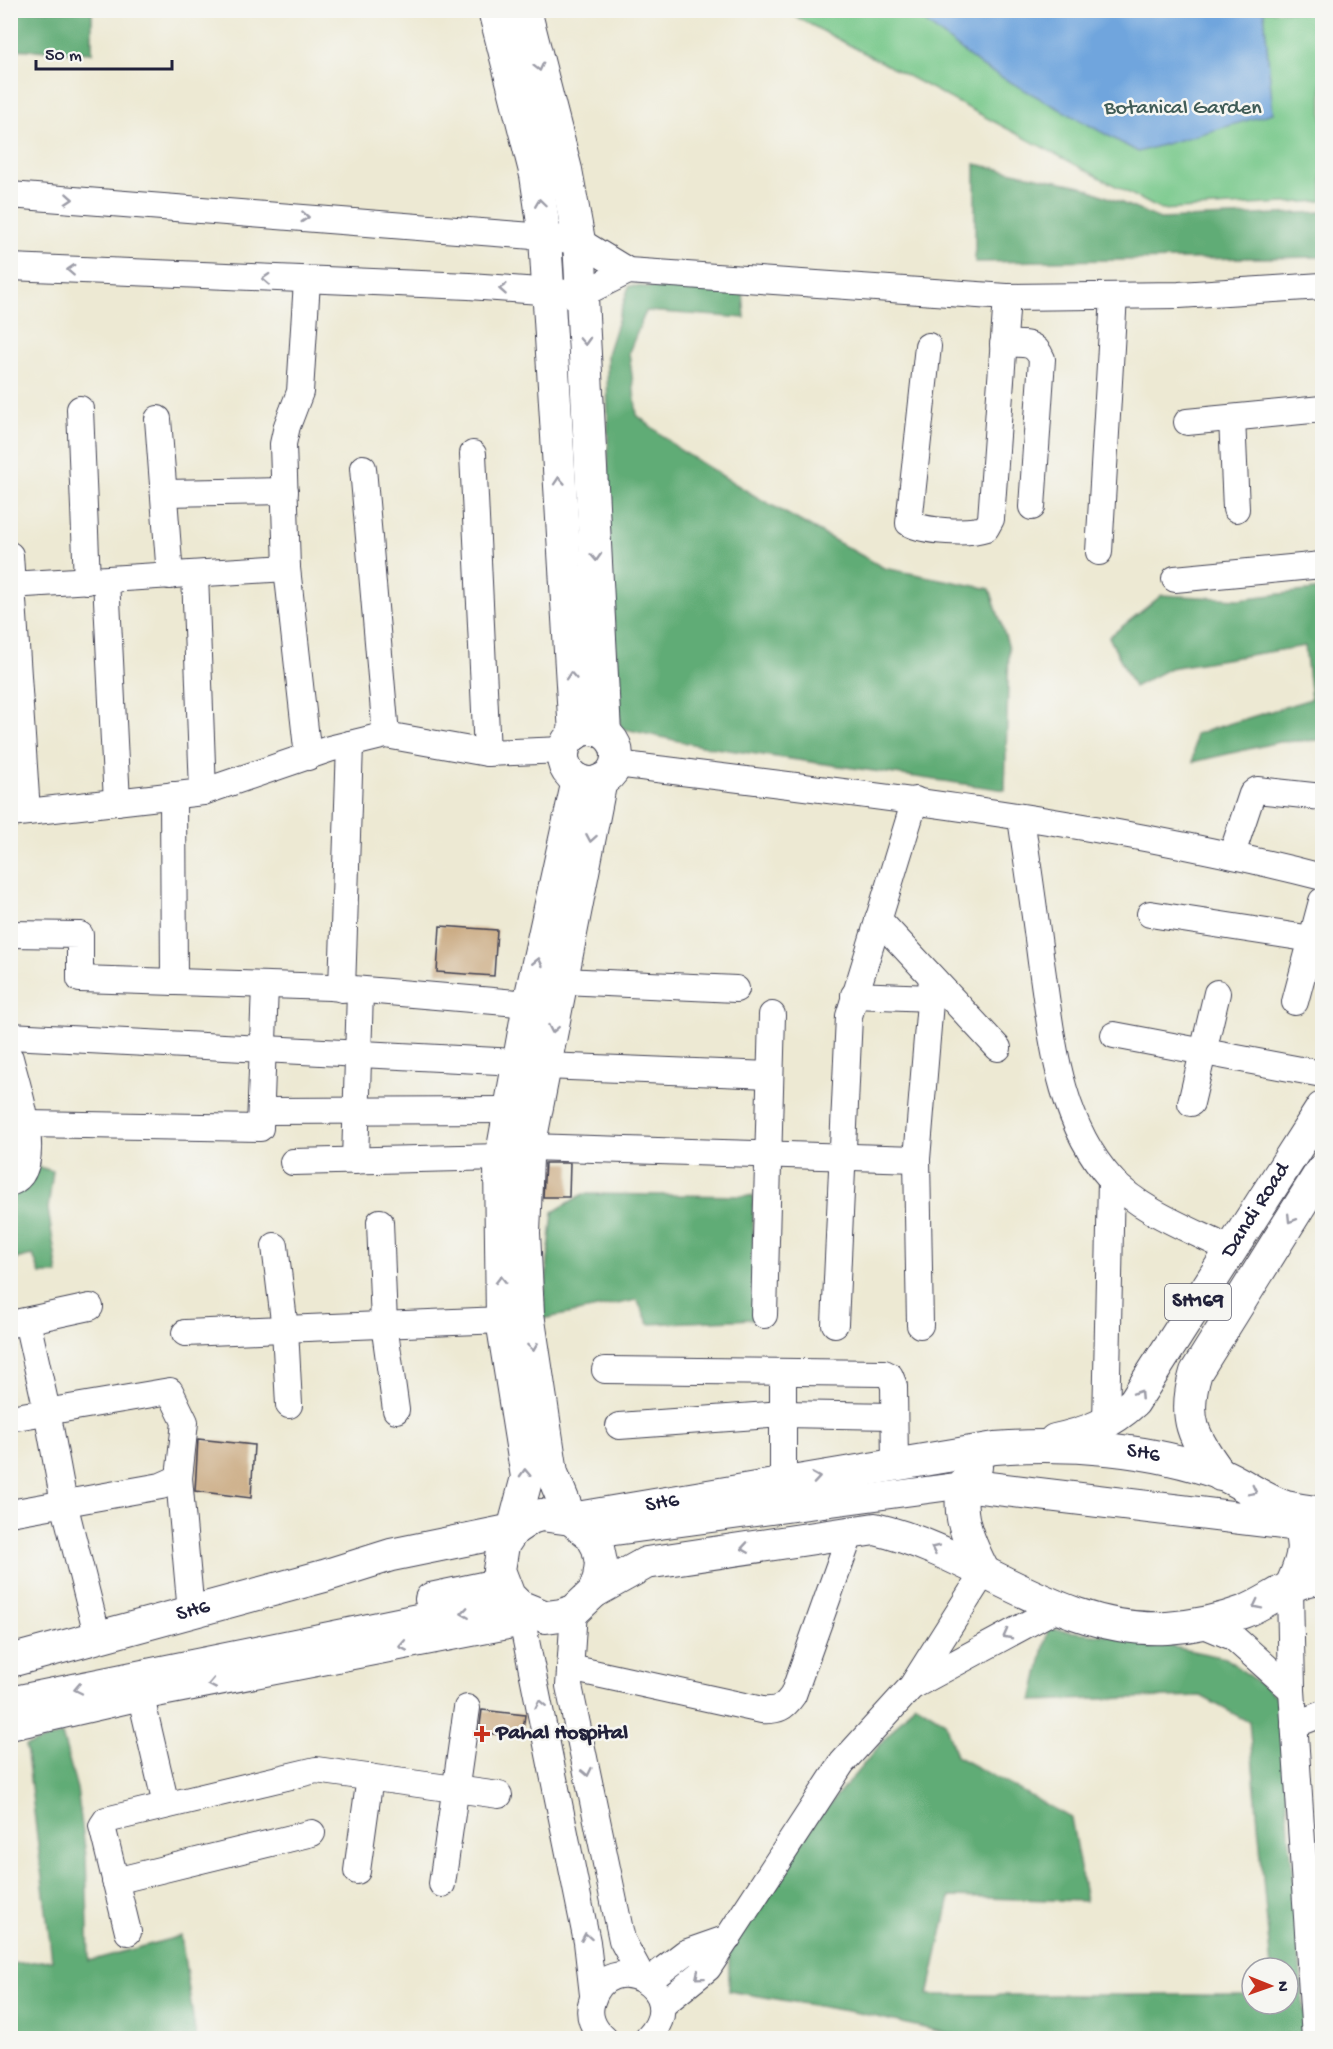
<svg xmlns="http://www.w3.org/2000/svg" width="1333" height="2049" viewBox="0 0 1333 2049" font-family="'Gochi Hand',sans-serif">
  <rect width="100%" height="100%" fill="#f6f6f2"/>
  <filter id="ink" filterUnits="userSpaceOnUse"><feTurbulence type="fractalNoise" baseFrequency=".0167" numOctaves="2"/><feDisplacementMap in="SourceGraphic" scale="12" xChannelSelector="R" yChannelSelector="G"/><feConvolveMatrix kernelMatrix="1 2 1 2 8 2 1 2 1" color-interpolation-filters="sRGB"/></filter>
  <filter id="wash" filterUnits="userSpaceOnUse"><feTurbulence type="fractalNoise" baseFrequency=".008" numOctaves="4" result="noise"/><feDisplacementMap in="SourceGraphic" scale="24" xChannelSelector="R" yChannelSelector="G"/><feGaussianBlur stdDeviation="1.35" result="paint"/><feColorMatrix in="noise" values="0 0 0 0 0 0 0 0 0 0 0 0 0 0 0 0 0 1.4 0 .05"/><feComposite in="paint" operator="in"/></filter>
  <g filter="url(#wash)">
    <rect width="100%" height="100%" fill="#ede9d3"/>
    <!-- green -->
    <path fill="#77c88a" stroke="#4c7562" stroke-width="1.5" d="M785 11H1322V201L1161 210Z"/>
    <!-- forest -->
    <g fill="#61ac76" stroke="#426758" stroke-width="1.5">
      <path d="M11 10 92 11V53L11 49Z"/>
      <path d="M975 164 1081 186 1160 219 1322 212V257L975 262Z"/>
      <path d="M629 286 743 292 745 318 646 311 629 352 637 415 680 450 755 496 884 568 990 589 1009 648 1005 790 701 746 620 728 609 538 607 354Z"/>
      <path d="M1322 589V740L1279 742 1193 762 1195 734 1311 699 1305 646 1170 668 1134 687 1109 637 1162 595 1239 599Z"/>
      <path d="M39 1167 53 1171 48 1209 58 1274H40L33 1255 11 1260 10 1195 18 1193Z"/>
      <path d="M583 1194 753 1196 754 1319 649 1324 637 1300 542 1319 553 1212Z"/>
      <path d="M1048 1629 1130 1638 1226 1658 1278 1698 1305 2024 1304 2038H968L859 2013 729 1991V1954L816 1821 915 1703 945 1722 956 1756 1071 1818 1086 1901 950 1897 928 1995H1252V2004H1288V1968H1271L1249 1722 1201 1696 1032 1701Z"/>
      <path d="M62 1734 77 1789 86 1856 89 1961 181 1936 196 2038H11V1964L52 1960 26 1746Z"/>
    </g>
    <!-- water -->
    <path fill="#70a5dd" stroke="#49648c" stroke-width="1.5" d="M911 11H1264L1273 113 1138 152 983 67Z"/>
    <g id="blocks">
      <!-- building -->
      <g fill="#caaa82">
        <path d="M440 926 497 930 494 976 437 972Z"/>
        <path d="M545 1163H570L569 1197H543Z"/>
        <path d="M198 1439 254 1445 251 1498 195 1491Z"/>
        <path d="M482 1710 525 1715 522 1737 479 1732Z"/>
      </g>
    </g>
  </g>
  <g filter="url(#ink)">
    <use href="#blocks" fill-opacity="0" stroke="#404052" stroke-width="1.5"/>
    <g fill="none" stroke-linecap="round" stroke-linejoin="round">
      <defs>
        <g id="minor">
          <path d="M10 195 545 237 579 241 628 271 1007 297 1179 295 1322 286"/>
          <path d="M10 267 469 286 582 294 628 271"/>
          <path d="M307 281 300 392 287 426 283 444 287 568 308 757"/>
          <path d="M1003 344C1022 344 1034 340 1042 359L1032 507"/>
          <path d="M928 346 909 523C925 532 969 534 986 528L991 519 1007 297"/>
          <path d="M80 409 87 581"/>
          <path d="M1232 418 1236 509"/>
          <path d="M158 419 170 576"/>
          <path d="M1187 422 1322 409"/>
          <path d="M473 454 487 753"/>
          <path d="M363 468 386 735"/>
          <path d="M164 493 285 491"/>
          <path d="M1099 552 1114 296"/>
          <path d="M10 555 27 812"/>
          <path d="M195 574 203 792"/>
          <path d="M1175 579 1322 565"/>
          <path d="M106 580 117 802"/>
          <path d="M10 585 287 568"/>
          <path d="M616 764C852 793 1091 818 1322 877"/>
          <path d="M173 795 174 982"/>
          <path d="M10 814 203 792 329 749 386 735 487 753 564 750"/>
          <path d="M1021 818C1028 866 1035 914 1041 962 1052 1036 1058 1120 1111 1179 1141 1212 1192 1230 1231 1250"/>
          <path d="M1232 854 1252 794 1257 790 1322 797"/>
          <path d="M1150 914 1312 939"/>
          <path d="M878 919 998 1048"/>
          <path d="M10 934 80 935V979L330 987 529 1004"/>
          <path d="M563 981 736 989"/>
          <path d="M342 989 350 744"/>
          <path d="M854 995 931 998"/>
          <path d="M1295 1002 1322 901"/>
          <path d="M1114 1035 1322 1074"/>
          <path d="M10 1036 518 1062"/>
          <path d="M10 1058C17 1087 47 1169 10 1183"/>
          <path d="M545 1066 770 1075"/>
          <path d="M1191 1103 1217 993"/>
          <path d="M261 1111 510 1110"/>
          <path d="M26 1124 260 1128 265 985"/>
          <path d="M529 1147 917 1159"/>
          <path d="M355 1161 360 991"/>
          <path d="M293 1162 502 1157"/>
          <path d="M380 1222 384 1324 396 1410"/>
          <path d="M275 1246 285 1329 289 1405"/>
          <path d="M764 1315 772 1015"/>
          <path d="M27 1321 47 1411 64 1503 98 1638"/>
          <path d="M11 1324 90 1307"/>
          <path d="M835 1324 849 1016 915 800"/>
          <path d="M920 1325 917 1159 932 978"/>
          <path d="M185 1333 502 1320"/>
          <path d="M605 1370 884 1373 890 1376 894 1386 895 1465"/>
          <path d="M10 1418 170 1391 185 1422 179 1478 191 1613"/>
          <path d="M1106 1424 1111 1179"/>
          <path d="M619 1426 783 1414 894 1416"/>
          <path d="M783 1484V1372"/>
          <path d="M10 1513 161 1486 179 1478"/>
          <path d="M1299 1525 1322 1529"/>
          <path d="M591 1535 964 1485"/>
          <path d="M1290 1588 1292 1690 1315 2038"/>
          <path d="M519 1606 587 1942 593 1995"/>
          <path d="M574 1611 569 1686 622 1940 643 1979"/>
          <path d="M1202 1624 1233 1637 1292 1690"/>
          <path d="M570 1668 762 1710C778 1711 784 1708 793 1695L851 1532"/>
          <path d="M137 1680 166 1805"/>
          <path d="M915 1685 1059 1607"/>
          <path d="M1294 1725 1322 1714"/>
          <path d="M10 1727 141 1697 523 1623"/>
          <path d="M357 1871 370 1777"/>
          <path d="M115 1881 312 1833"/>
          <path d="M442 1884 467 1708"/>
          <path d="M128 1932 102 1826 106 1820 316 1770 499 1795"/>
          <path d="M647 1982 685 1953 728 1938"/>
          <path d="M661 2006 708 1968 842 1763 912 1686 984 1572"/>
          <path d="M604 2038C593 2029 587 2015 592 2001 608 1945 694 1989 648 2038"/>
        </g>
        <g id="major">
          <path d="M494 10 536 175 545 237 575 734"/>
          <path d="M525 10 566 170 579 241 605 733"/>
          <circle cx="590" cy="756" r="27"/>
          <path id="s1" d="M1055 1440C1087 1433 1110 1424 1134 1402L1322 1108"/>
          <path d="M976 1467C947 1497 968 1541 984 1572"/>
          <path d="M1221 1475C1193 1438 1182 1418 1196 1372L1322 1170"/>
          <path d="M964 1485 1299 1525"/>
          <path d="M1287 1509C1310 1539 1305 1556 1290 1588"/>
          <path d="M594 1592 599 1578 601 1563 598 1548 591 1535 571 1519 552 1473 528 1314 524 1233 527 1158 601 780"/>
          <path d="M431 1599 502 1584"/>
          <path d="M519 1606 509 1596 499 1570 503 1545 513 1530 527 1477 502 1320 500 1165 529 1004 578 780"/>
          <path id="s2" d="M10 1661 324 1576 391 1555 513 1530 531 1518 541 1515 571 1519 995 1448C1068 1442 1152 1449 1221 1474 1243 1483 1263 1500 1286 1507 1298 1510 1311 1511 1322 1513"/>
          <path d="M10 1703 423 1619 519 1606 546 1617 561 1615 574 1611 594 1592 646 1563 875 1529C976 1552 1060 1634 1167 1628 1193 1626 1219 1621 1243 1612 1270 1602 1293 1579 1322 1578"/>
        </g>
      </defs>
      <!-- minor casing -->
      <use href="#minor" stroke="#404052" stroke-width="28"/>
      <!-- major casing -->
      <use href="#major" stroke="#404052" stroke-width="34"/>
      <!-- minor -->
      <use href="#minor" stroke="#fff" stroke-width="26"/>
      <!-- major -->
      <use href="#major" stroke="#fff" stroke-width="32"/>
    </g>
    <!-- one-way arrows -->
    <defs><path id="oneway-chevron" d="M-2-3.5L2.5 0L-2 3.5" fill="none" stroke-width="1.6" stroke-linecap="round" stroke-linejoin="round" transform="scale(1.5)"/></defs>
    <g stroke="#9c9ca7">
      <use href="#oneway-chevron" transform="translate(539 67) rotate(76)"/>
      <use href="#oneway-chevron" transform="translate(69 199) rotate(4)"/>
      <use href="#oneway-chevron" transform="translate(540 203) rotate(-98)"/>
      <use href="#oneway-chevron" transform="translate(305 217) rotate(4)"/>
      <use href="#oneway-chevron" transform="translate(71 270) rotate(-177)"/>
      <use href="#oneway-chevron" transform="translate(266 279) rotate(-177)"/>
      <use href="#oneway-chevron" transform="translate(503 289) rotate(-176)"/>
      <use href="#oneway-chevron" transform="translate(585 341) rotate(87)"/>
      <use href="#oneway-chevron" transform="translate(559 481) rotate(-94)"/>
      <use href="#oneway-chevron" transform="translate(596 557) rotate(87)"/>
      <use href="#oneway-chevron" transform="translate(571 676) rotate(-94)"/>
      <use href="#oneway-chevron" transform="translate(591 838) rotate(100)"/>
      <use href="#oneway-chevron" transform="translate(538 962) rotate(-77)"/>
      <use href="#oneway-chevron" transform="translate(553 1029) rotate(101)"/>
      <use href="#oneway-chevron" transform="translate(1291 1219) rotate(122)"/>
      <use href="#oneway-chevron" transform="translate(501 1280) rotate(-91)"/>
      <use href="#oneway-chevron" transform="translate(533 1347) rotate(81)"/>
      <use href="#oneway-chevron" transform="translate(1139 1394) rotate(-57)"/>
      <use href="#oneway-chevron" transform="translate(525 1473) rotate(-92)"/>
      <use href="#oneway-chevron" transform="translate(816 1478) rotate(-9)"/>
      <use href="#oneway-chevron" transform="translate(1253 1491) rotate(27)"/>
      <use href="#oneway-chevron" transform="translate(745 1548) rotate(171)"/>
      <use href="#oneway-chevron" transform="translate(935 1549) rotate(-155)"/>
      <use href="#oneway-chevron" transform="translate(1257 1605) rotate(153)"/>
      <use href="#oneway-chevron" transform="translate(465 1613) rotate(172)"/>
      <use href="#oneway-chevron" transform="translate(1007 1635) rotate(152)"/>
      <use href="#oneway-chevron" transform="translate(403 1646) rotate(169)"/>
      <use href="#oneway-chevron" transform="translate(212 1684) rotate(169)"/>
      <use href="#oneway-chevron" transform="translate(78 1689) rotate(168)"/>
      <use href="#oneway-chevron" transform="translate(540 1704) rotate(-102)"/>
      <use href="#oneway-chevron" transform="translate(587 1772) rotate(78)"/>
      <use href="#oneway-chevron" transform="translate(586 1937) rotate(-100)"/>
      <use href="#oneway-chevron" transform="translate(699 1976) rotate(140)"/>
    </g>
  </g>
  <!-- markers -->
  <path fill="#c8321e" stroke="#f6f6f2" stroke-width="2" d="M479 1725h6v6h6v6h-6v6h-6v-6h-6v-6h6z"/>
  <g text-anchor="middle" dominant-baseline="central" stroke-width="5" stroke-linejoin="round" paint-order="stroke">
    <!-- shield labels -->
    <rect fill="#f6f6f2" stroke="#626272" stroke-width="1.5" x="1165" y="1284" width="66" height="36" rx="4.5"/>
    <g font-size="21" font-weight="bold" fill="#22223b">
      <text x="1198" y="1302">SH169</text>
    </g>
    <!-- park labels -->
    <g font-size="22" fill="#405c57" stroke="#f6f6f2">
      <text x="1183" y="109">Botanical Garden</text>
    </g>
    <!-- street labels -->
    <g font-size="22" fill="#22223b" stroke="#f6f6f2">
      <text stroke="none"><textPath href="#s1" startOffset="316">Dandi Road</textPath></text>
      <text stroke="none"><textPath href="#s2" startOffset="1161">SH6</textPath></text>
      <text stroke="none"><textPath href="#s2" startOffset="675">SH6</textPath></text>
      <text stroke="none"><textPath href="#s2" startOffset="190">SH6</textPath></text>
    </g>
    <!-- poi labels -->
    <g font-size="22" font-weight="bold" fill="#22223b" stroke="#f6f6f2" text-anchor="start">
      <text x="496" y="1734">Pahal Hospital</text>
    </g>
  </g>
  <!-- margin -->
  <rect width="1333" height="2049" fill="none" stroke="#f6f6f2" stroke-width="36"/>
  <!-- north arrow -->
  <g transform="translate(1270 1986) rotate(91)"><circle r="28" fill="#f6f6f2" stroke="#a1a1a9" stroke-width="1.5"/>
  <path d="M0-4.5L10 22L0 15L-10 22Z" fill="#c8321e"/>
  <text y="-9" font-size="16" font-weight="bold" text-anchor="middle" fill="#22223b">N</text>
  </g>
  <!-- scale -->
  <path d="M36 60v9h136v-9" fill="none" stroke="#22223b" stroke-width="3"/>
  <text x="45" y="60" font-size="18" fill="#22223b" stroke="#f6f6f2" stroke-width="4.5" paint-order="stroke">50 m</text>
</svg>
